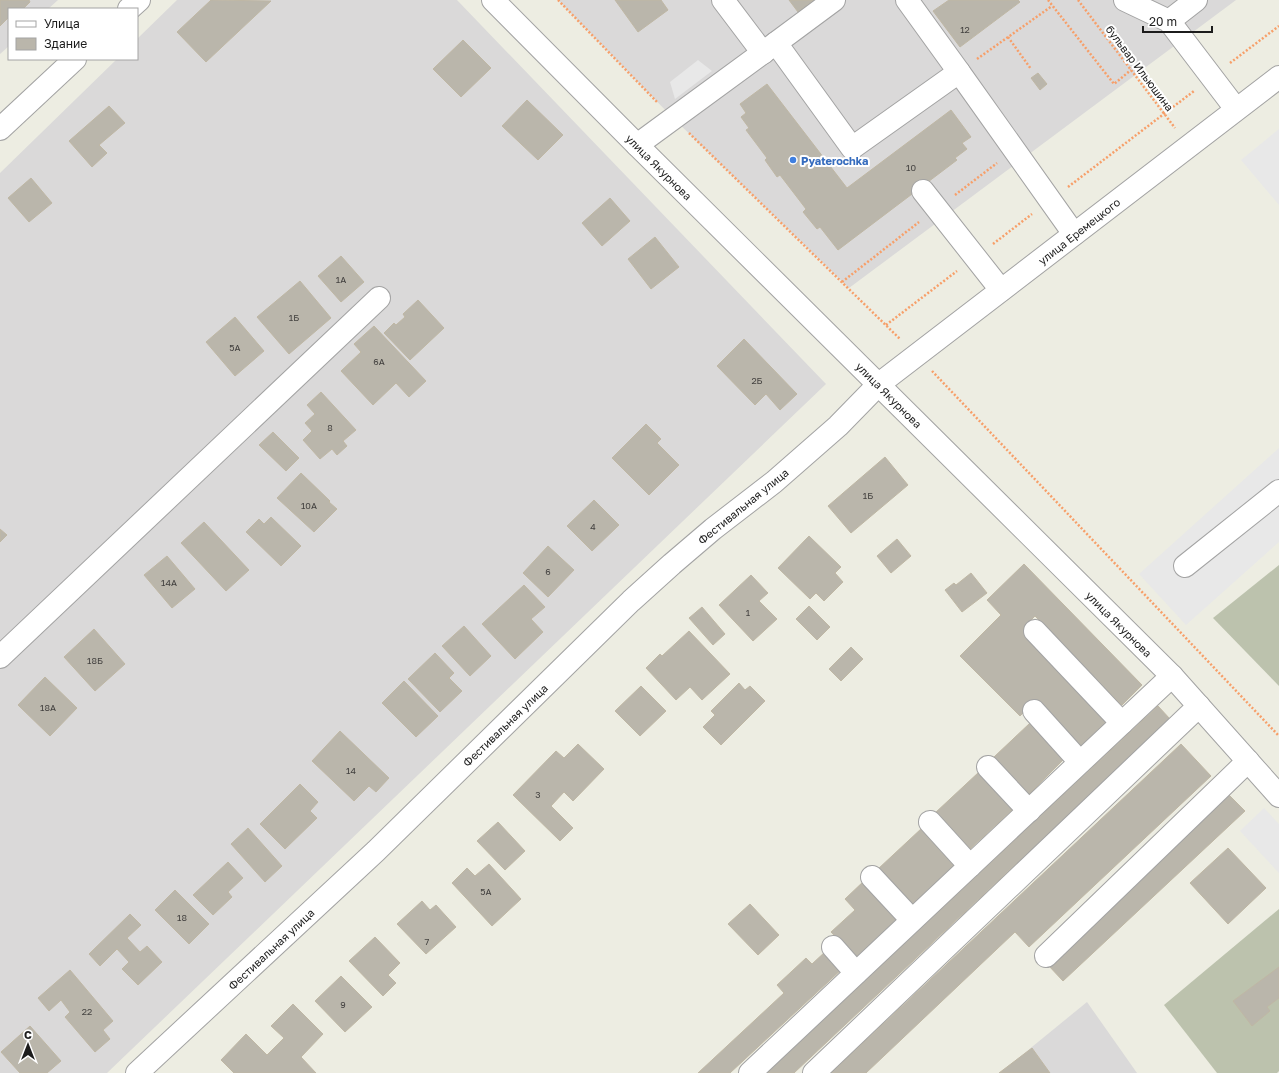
<svg xmlns="http://www.w3.org/2000/svg" width="1279" height="1073" viewBox="0 0 1279 1073" font-family="'Golos Text',sans-serif">
  <rect width="100%" height="100%" fill="#edede2"/>
  <!-- residential -->
  <g fill="#dad9d9">
    <path d="M0 0H58L48 9H9V46L0 54Z"/>
    <path d="M177 0H457L826 384 107 1073H0V173L117 59H137V39Z"/>
    <path d="M558 0H1236L849 288 673 118Z"/>
    <path d="M1087 1002 1137 1073H1000Z"/>
  </g>
  <!-- construction -->
  <g fill="#bcc2ad">
    <path d="M1279 565V686L1213 618Z"/>
    <path d="M1279 909V1071L1277 1073H1217L1164 1005Z"/>
  </g>
  <!-- parking -->
  <g fill="#e8e8e8">
    <path d="M698 60 712 71 675 99 670 82Z"/>
    <path d="M1279 129V205L1241 160Z"/>
    <path d="M1279 448V542L1186 625 1139 574Z"/>
    <path d="M1264 808 1279 824V873L1240 831Z"/>
  </g>
  <!-- building -->
  <g fill="#bab6ab" stroke="#bfb7a4">
    <path d="M0 0H29L30 2 23 9H9V19L8 18 0 26Z"/>
    <path d="M211 0 271 1 206 62 177 32Z"/>
    <path d="M615 0H661L668 10 638 32Z"/>
    <path d="M789 0H814L798 12Z"/>
    <path d="M949 0H1018L1020 2 960 47 933 11Z"/>
    <path d="M463 40 491 68 461 97 433 69Z"/>
    <path d="M1038 73 1047 84 1040 90 1031 78Z"/>
    <path d="M767 84 847 188 951 110 971 137 962 143 967 149 955 158 957 160 838 250 820 227 817 229 803 212 806 209 780 175 777 177 765 160 767 158 746 130 749 128 741 117 746 113 740 104Z"/>
    <path d="M527 100 563 135 538 160 502 126Z"/>
    <path d="M109 106 125 123 99 145 107 153 92 167 69 141Z"/>
    <path d="M31 178 52 203 29 222 8 198Z"/>
    <path d="M610 198 630 221 602 246 582 223Z"/>
    <path d="M655 237 679 267 651 289 628 259Z"/>
    <path d="M341 256 364 282 341 302 318 276Z"/>
    <path d="M300 281 331 318 289 354 257 317Z"/>
    <path d="M418 300 444 328 410 360 384 333 394 323 396 325 405 317 403 314Z"/>
    <path d="M235 317 264 351 235 376 206 342Z"/>
    <path d="M374 326 426 381 409 397 396 383 373 405 341 371 361 352 354 344Z"/>
    <path d="M744 339 797 394 780 410 766 394 755 405 717 366Z"/>
    <path d="M321 392 356 430 343 441 347 446 337 455 332 449 320 459 303 440 312 431 305 423 315 414 307 405Z"/>
    <path d="M646 424 661 439 657 443 679 465 649 495 612 458Z"/>
    <path d="M273 432 299 458 286 471 259 445Z"/>
    <path d="M885 457 908 485 851 533 828 506Z"/>
    <path d="M301 473 330 501 329 502 337 509 314 532 277 498Z"/>
    <path d="M594 500 619 525 592 551 567 526Z"/>
    <path d="M271 517 301 546 281 566 246 532 259 519 264 524Z"/>
    <path d="M204 522 249 570 226 591 181 543Z"/>
    <path d="M0 529 7 535 0 542Z"/>
    <path d="M809 536 841 567 835 573 843 582 824 601 816 593 810 599 778 568Z"/>
    <path d="M897 539 911 556 891 573 877 556Z"/>
    <path d="M548 546 574 570 548 597 523 573Z"/>
    <path d="M167 556 195 589 172 608 144 575Z"/>
    <path d="M1024 564 1142 685 1122 705 1035 616 1023 628 1111 717 1081 746 1036 700 1020 716 960 656 1001 615 987 600Z"/>
    <path d="M971 573 987 593 962 612 945 590 954 583 956 585Z"/>
    <path d="M751 575 768 593 759 601 777 619 753 641 719 605Z"/>
    <path d="M524 585 545 607 531 619 543 632 515 659 482 624Z"/>
    <path d="M809 606 830 627 817 640 796 619Z"/>
    <path d="M702 607 725 634 713 645 689 618Z"/>
    <path d="M464 626 491 656 470 676 442 646Z"/>
    <path d="M94 629 125 664 95 691 64 657Z"/>
    <path d="M689 631 730 674 702 700 690 687 676 700 646 668 660 654 662 656Z"/>
    <path d="M851 647 863 659 841 681 829 669Z"/>
    <path d="M435 653 454 673 449 678 462 691 440 712 408 679Z"/>
    <path d="M45 677 77 708 50 736 18 705Z"/>
    <path d="M404 681 438 716 416 737 382 703Z"/>
    <path d="M739 683 745 690 750 686 765 701 721 745 703 727 715 715 711 711Z"/>
    <path d="M641 686 666 711 640 736 615 711Z"/>
    <path d="M1158 706 1170 719 794 1073H766Z"/>
    <path d="M1030 723 1064 759 1029 794 994 757Z"/>
    <path d="M340 731 389 778 376 792 369 786 354 801 312 761Z"/>
    <path d="M578 744 604 769 573 801 564 792 551 806 573 828 560 841 513 795 556 751 564 758Z"/>
    <path d="M1181 744 1211 776 1029 947 1015 932 866 1073H831Z"/>
    <path d="M979 772 1013 809 970 849 935 813Z"/>
    <path d="M300 784 318 802 310 811 317 818 285 849 260 824Z"/>
    <path d="M1229 795 1245 811 1063 981 1048 965Z"/>
    <path d="M498 822 525 851 505 870 477 841Z"/>
    <path d="M248 828 282 866 265 882 231 844Z"/>
    <path d="M922 828 956 864 912 905 878 869Z"/>
    <path d="M1228 848 1266 888 1228 924 1190 883Z"/>
    <path d="M228 862 243 878 228 892 232 897 213 915 193 895Z"/>
    <path d="M489 864 521 899 492 926 452 883 467 868 475 876Z"/>
    <path d="M865 880 900 918 856 958 831 932 855 910 845 899Z"/>
    <path d="M175 890 209 924 189 944 155 910Z"/>
    <path d="M422 901 430 910 436 905 456 927 426 954 397 924Z"/>
    <path d="M750 904 779 935 758 955 728 924Z"/>
    <path d="M130 914 141 925 127 938 140 952 147 946 162 962 138 985 122 969 129 962 117 949 100 966 89 954Z"/>
    <path d="M375 937 400 963 388 975 396 983 383 996 349 961Z"/>
    <path d="M826 951 842 969 730 1073H698L784 993 777 985 806 958 812 964Z"/>
    <path d="M1279 967V998L1267 1007 1270 1011 1252 1026 1233 1001Z"/>
    <path d="M70 970 113 1021 103 1030 110 1039 95 1052 65 1017 70 1012 61 1000 49 1011 38 998Z"/>
    <path d="M341 976 372 1007 345 1032 315 1001Z"/>
    <path d="M293 1004 323 1034 301 1057 316 1073H234L221 1060 246 1034 267 1055 284 1038 271 1026Z"/>
    <path d="M30 1026 61 1061 47 1073H20L1 1052Z"/>
    <path d="M1032 1048 1050 1073H999Z"/>
  </g>
  <g fill="none" stroke-linecap="round" stroke-linejoin="round">
    <defs>
      <g id="minor">
        <path d="M493 0 637 145 1172 676 1279 796"/>
        <path d="M723 0 763 53"/>
        <path d="M907 0 959 72"/>
        <path d="M1125 0 1169 21 1236 109"/>
        <path d="M129 9 139 0"/>
        <path d="M1169 21 1196 0"/>
        <path d="M776 43 834 0"/>
        <path d="M0 129 75 59"/>
        <path d="M637 145 776 43 852 148 959 72 1074 234"/>
        <path d="M923 191 1001 290"/>
        <path d="M1185 566 1279 491"/>
        <path d="M1035 631 1122 723"/>
        <path d="M0 657 379 298"/>
        <path d="M1034 711 1080 762"/>
        <path d="M988 767 1029 811"/>
        <path d="M930 822 970 866"/>
        <path d="M872 877 912 920"/>
        <path d="M833 947 856 973"/>
        <path d="M1046 956 1248 761"/>
        <path d="M137 1073 376 851 631 601 672 564 713 529 774 482 838 426 879 384 1279 77"/>
        <path d="M750 1073 1172 676"/>
        <path d="M814 1073 1199 706"/>
      </g>
    </defs>
    <!-- minor casing -->
    <use href="#minor" stroke="#a3a3a3" stroke-width="24"/>
    <!-- path -->
    <g stroke="#f79f69" stroke-width="2.5" stroke-dasharray="2 2" stroke-linecap="butt">
      <path d="M558 0 657 102"/>
      <path d="M1048 0 1114 84 1131 70"/>
      <path d="M1078 0 1175 128"/>
      <path d="M1008 37 1031 69"/>
      <path d="M977 59 1052 6"/>
      <path d="M1230 63 1279 26"/>
      <path d="M689 133 900 339"/>
      <path d="M1068 187 1194 91"/>
      <path d="M955 195 997 163"/>
      <path d="M993 244 1032 214"/>
      <path d="M842 282 919 222"/>
      <path d="M886 325 957 271"/>
      <path d="M932 371 1279 736"/>
    </g>
    <!-- minor -->
    <use href="#minor" stroke="#fff" stroke-width="22"/>
  </g>
  <!-- markers -->
  <circle fill="#3f7fe0" stroke="#fff" stroke-width="1.5" cx="793" cy="160" r="4"/>
  <g text-anchor="middle" dominant-baseline="central" stroke-width="4" stroke-linejoin="round" paint-order="stroke">
    <!-- number labels -->
    <g font-size="9" fill="#444240">
      <text x="965" y="29">12</text>
      <text x="911" y="167">10</text>
      <text x="341" y="279">1А</text>
      <text x="294" y="317">1Б</text>
      <text x="235" y="347">5А</text>
      <text x="379" y="361">6А</text>
      <text x="757" y="380">2Б</text>
      <text x="330" y="427">8</text>
      <text x="868" y="495">1Б</text>
      <text x="309" y="505">10А</text>
      <text x="593" y="526">4</text>
      <text x="548" y="571">6</text>
      <text x="169" y="582">14А</text>
      <text x="748" y="612">1</text>
      <text x="95" y="660">18Б</text>
      <text x="48" y="707">18А</text>
      <text x="351" y="770">14</text>
      <text x="538" y="794">3</text>
      <text x="486" y="891">5А</text>
      <text x="182" y="917">18</text>
      <text x="427" y="941">7</text>
      <text x="343" y="1004">9</text>
      <text x="87" y="1011">22</text>
    </g>
    <!-- street labels -->
    <g font-size="11" fill="#1c1c1c" stroke="#fff">
      <text transform="translate(1140 68) rotate(53)">бульвар Ильюшина</text>
      <text transform="translate(659 167) rotate(45)">улица Якурнова</text>
      <text transform="translate(1079 231) rotate(-38)">улица Еремецкого</text>
      <text transform="translate(889 395) rotate(45)">улица Якурнова</text>
      <text transform="translate(743 506) rotate(-39)">Фестивальная улица</text>
      <text transform="translate(1119 624) rotate(45)">улица Якурнова</text>
      <text transform="translate(505 725) rotate(-44)">Фестивальная улица</text>
      <text transform="translate(271 949) rotate(-43)">Фестивальная улица</text>
    </g>
    <!-- shop labels -->
    <g font-size="11" font-weight="bold" fill="#366cbe" stroke="#fff" text-anchor="start">
      <text x="801" y="160">Pyaterochka</text>
    </g>
  </g>
  <!-- legend -->
  <rect x="8" y="8" width="130" height="52" fill="#ffffff" stroke="#a4a4a4"/>
  <rect x="16" y="21" width="20" height="6" fill="#ffffff" stroke="#a4a4a4"/>
  <text x="44" y="28" font-size="12" fill="#1c1c1c">Улица</text>
  <rect x="16" y="38" width="20" height="12" fill="#bab6ab" stroke="#a4a4a4"/>
  <text x="44" y="48" font-size="12" fill="#1c1c1c">Здание</text>
  <!-- north arrow -->
  <g transform="translate(28 1045)" stroke="#ffffff" stroke-width="3" paint-order="stroke">
  <path d="M0-3L7 15L0 10L-7 15Z" fill="#1c1c1c"/>
  <text y="-6" font-size="11" font-weight="bold" text-anchor="middle" fill="#1c1c1c">С</text>
  </g>
  <!-- scale -->
  <path d="M1143 26v6h69v-6" fill="none" stroke="#1c1c1c" stroke-width="2"/>
  <text x="1149" y="26" font-size="12" fill="#1c1c1c" stroke="#ffffff" stroke-width="3" paint-order="stroke">20 m</text>
</svg>
